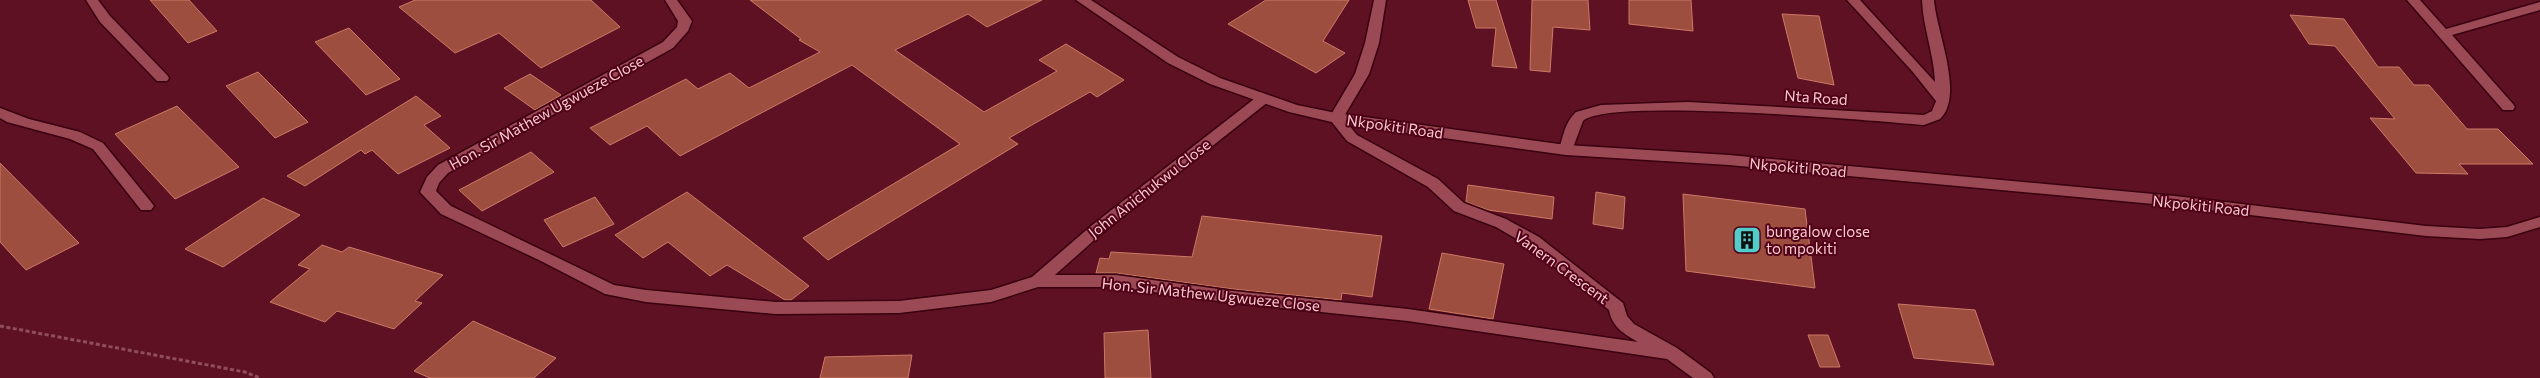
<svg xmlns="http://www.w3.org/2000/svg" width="2540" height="378" viewBox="0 0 2540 378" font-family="Commissioner,sans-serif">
  <rect width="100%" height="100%" fill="#5e1123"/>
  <!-- building -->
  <g fill="#9d4e3e" stroke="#cd7967">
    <path d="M150 0H189L217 31 188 43Z"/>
    <path d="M415 0H591L620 27 541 68 499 33 455 53 399 7Z"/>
    <path d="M750 0H1042L987 27 968 14 895 50 984 112 1057 71 1039 60 1066 44 1124 80 1097 97 1090 92 1009 138 1018 144 828 260 803 238 960 144 852 65 680 156 647 126 610 145 590 128 686 79 698 89 730 73 749 88 820 52 799 40 801 39Z"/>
    <path d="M1266 0H1349L1323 41 1345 53 1316 73 1228 24Z"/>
    <path d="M1468 0H1496L1517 68 1492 66 1496 28H1476Z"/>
    <path d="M1532 0H1588L1590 30 1553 27 1550 72 1530 70Z"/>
    <path d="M1629 0H1691L1693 31 1629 24Z"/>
    <path d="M1782 14 1819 16 1834 85 1798 78Z"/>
    <path d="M2290 15 2344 19 2378 67H2399L2414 85H2429L2467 129H2498L2533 164H2459L2468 174 2416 173 2370 118 2395 119 2335 46 2309 44Z"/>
    <path d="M349 28 400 79 366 95 315 42Z"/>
    <path d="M258 72 308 122 275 138 226 86Z"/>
    <path d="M530 74 561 95 535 110 504 88Z"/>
    <path d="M416 96 441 116 424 125 450 148 398 174 372 150 365 154 361 150 305 186 287 176Z"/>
    <path d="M177 106 239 167 175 199 115 134Z"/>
    <path d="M531 152 554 172 482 211 459 190Z"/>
    <path d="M0 163 79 243 26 270 0 242Z"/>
    <path d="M1468 185 1554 197 1552 219 1488 210 1466 202Z"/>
    <path d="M687 192 809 286 791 300H785L727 265 710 276 668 242 643 258 615 235Z"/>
    <path d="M1596 192 1625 197 1623 229 1593 224Z"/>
    <path d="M1683 194 1805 209 1815 288 1686 271Z"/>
    <path d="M595 197 614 224 563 247 544 220Z"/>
    <path d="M263 198 300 215 223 267 185 249Z"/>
    <path d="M1202 216 1382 236 1372 297 1342 293 1341 300 1233 289 1116 273H1096L1100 258 1109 259 1111 252 1192 257Z"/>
    <path d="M322 245 342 252 349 247 443 275 415 301 422 303 394 329 337 311 325 322 270 302 310 269 298 265Z"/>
    <path d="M1442 253 1504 264 1493 319 1429 309Z"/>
    <path d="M1898 304 1975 310 1994 365 1914 358Z"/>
    <path d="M473 321 556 358 534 378H430L414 371Z"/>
    <path d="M1148 330 1151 378H1105L1104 333Z"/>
    <path d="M1808 335H1828L1840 367H1820Z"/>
    <path d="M912 355 908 378H820L825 357Z"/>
  </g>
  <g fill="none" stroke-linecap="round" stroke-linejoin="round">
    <defs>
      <g id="street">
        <path d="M86 0H98L110 16 167 75 169 78 167 81H157L100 22Z"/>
        <path d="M665 0H677L692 21 688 31 673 48 448 173 439 183 436 191 451 206 614 285 646 290 776 302 899 301 991 290 1032 277 1091 226 1258 96H1268L1270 99 1268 102 1101 234 1055 275H1116L1233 291 1408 309 1638 342C1624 334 1612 327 1609 310L1527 245 1496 227 1454 211 1428 187 1347 141 1331 121 1329 118 1355 74 1365 43 1374 0H1386L1379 43 1369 74 1343 118 1357 135 1438 179 1464 203 1506 219 1539 237 1623 303 1627 316 1634 324 1677 348 1711 373 1714 378H1693L1667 359 1408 321 1233 303 1116 287H1038L991 302 899 313 776 314 646 302 605 294 539 260 441 214 420 192 427 177 438 165 663 42 677 27 678 21Z"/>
        <path d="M1847 0H1860L1935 82C1934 54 1923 28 1922 0H1934C1936 31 1965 95 1940 119L1924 125C1876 121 1607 97 1583 121L1571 153 1566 155 1559 150C1563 136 1565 122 1576 112L1601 105 1688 102 1924 115 1932 111 1936 101 1912 71Z"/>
        <path d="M2407 0H2420L2446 29 2540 2V10L2452 35 2513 104 2515 107 2513 110H2503Z"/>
        <path d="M0 108 29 119 80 132 103 143 151 202 154 206 151 210H141L93 149 70 139 7 122 0 118Z"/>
      </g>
      <path id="secondary" d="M1076 0H1091L1178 57 1220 78 1297 105 1336 113 1566 145 1729 155 2175 196 2426 226 2480 229 2507 227 2540 217V227L2507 237 2480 239 2426 236 2175 206 1729 165 1566 155 1336 123 1289 112 1210 84 1168 63Z"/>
    </defs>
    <!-- street casing -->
    <use href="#street" stroke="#39000f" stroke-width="3"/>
    <!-- secondary casing -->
    <use href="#secondary" stroke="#39000f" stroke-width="3"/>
    <!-- path -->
    <path stroke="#904d5a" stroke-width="3" stroke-dasharray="4 2.5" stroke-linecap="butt" d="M0 326 245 372 260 378"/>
    <!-- street -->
    <use href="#street" fill="#9b4955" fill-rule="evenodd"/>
    <!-- secondary -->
    <use href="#secondary" fill="#9b4955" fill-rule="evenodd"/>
  </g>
  <!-- icons -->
  <defs>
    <symbol id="building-square" viewBox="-11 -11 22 22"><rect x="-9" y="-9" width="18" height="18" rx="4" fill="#53cdca" stroke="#510219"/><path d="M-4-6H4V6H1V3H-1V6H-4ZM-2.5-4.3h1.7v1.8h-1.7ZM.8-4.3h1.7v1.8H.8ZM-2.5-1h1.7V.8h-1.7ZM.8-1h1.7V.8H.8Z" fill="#111"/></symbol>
  </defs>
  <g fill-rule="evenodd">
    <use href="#building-square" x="1731" y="224" width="32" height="32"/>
  </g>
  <g text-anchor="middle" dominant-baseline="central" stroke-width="4" stroke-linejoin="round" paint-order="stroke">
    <!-- street labels -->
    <g font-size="15" fill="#f8c9cc" stroke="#510219">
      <text transform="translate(1816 97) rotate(4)">Nta Road</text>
      <text transform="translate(546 112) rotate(-29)">Hon. Sir Mathew Ugwueze Close</text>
      <text transform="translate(1395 126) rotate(8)">Nkpokiti Road</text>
      <text transform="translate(1798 167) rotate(5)">Nkpokiti Road</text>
      <text transform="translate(1149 188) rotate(-38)">John Anichukwu Close</text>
      <text transform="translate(2201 205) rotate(6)">Nkpokiti Road</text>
      <text transform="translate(1562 267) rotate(36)">Vanern Crescent</text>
      <text transform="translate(1211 294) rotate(6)">Hon. Sir Mathew Ugwueze Close</text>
    </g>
    <!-- poi labels -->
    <g font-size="15" fill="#f8c9cc" stroke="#510219" text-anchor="start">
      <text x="1766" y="231">bungalow close<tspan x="1766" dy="17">to mpokiti</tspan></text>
    </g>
  </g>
</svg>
